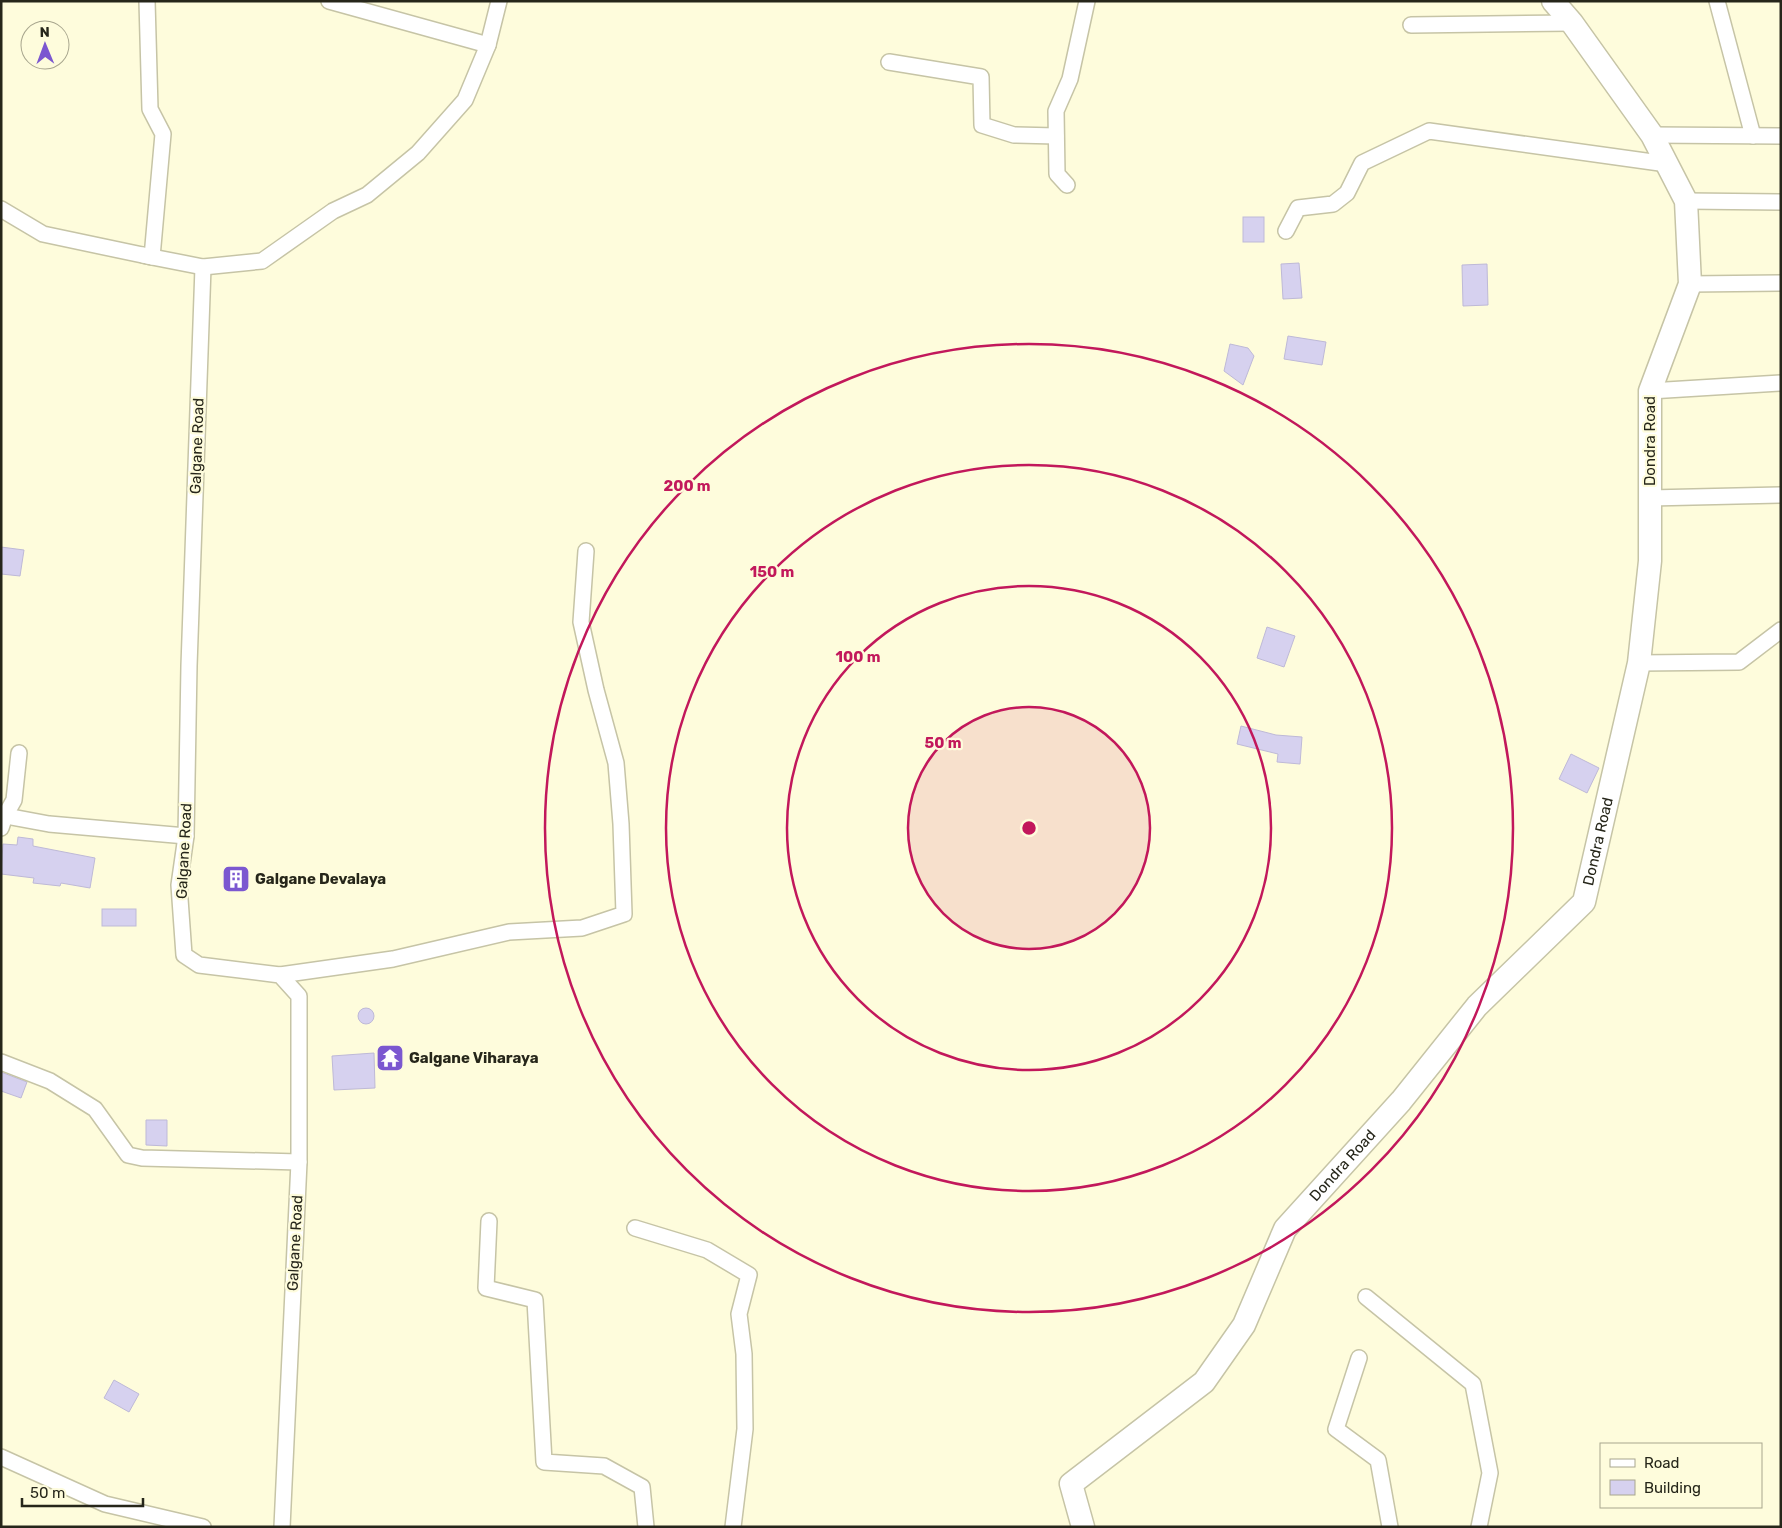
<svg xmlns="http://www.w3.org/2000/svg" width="1782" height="1528" viewBox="0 0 1782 1528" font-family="Rubik,sans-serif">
  <rect width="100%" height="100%" fill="#fefcdc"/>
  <!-- building -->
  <g fill="#d6d1ef" stroke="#beb9d7">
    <rect x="1243" y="217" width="21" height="25"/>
    <path d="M1299 263 1302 298 1283 299 1281 264Z"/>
    <path d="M1487 264 1488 305 1463 306 1462 265Z"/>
    <path d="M1288 336 1326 342 1322 365 1284 359Z"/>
    <path d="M1230 344 1248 348 1254 356 1243 385 1224 371Z"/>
    <path d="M1 547 24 550 20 576 1 574Z"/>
    <path d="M1267 627 1295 636 1284 667 1257 658Z"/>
    <path d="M1241 726 1276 735 1302 737 1300 764 1277 762 1278 754 1237 744Z"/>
    <path d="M1571 754 1599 768 1587 793 1559 779Z"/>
    <path d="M18 837 33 839V846L95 858 90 888 61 883 60 886 33 883 34 878 1 874 3 844 17 845Z"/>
    <path d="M246 872V885H225V873Z"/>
    <rect x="102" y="909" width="34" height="17"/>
    <circle cx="366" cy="1016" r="8"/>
    <path d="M374 1053 375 1088 334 1090 332 1056Z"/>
    <path d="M1 1072 27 1082 21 1098 1 1091Z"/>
    <path d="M146 1120H167V1146L146 1145Z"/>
    <path d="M114 1380 139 1394 129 1412 104 1398Z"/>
  </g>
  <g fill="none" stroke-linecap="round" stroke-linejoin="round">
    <defs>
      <g id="street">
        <path d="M329 1 488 45"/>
        <path d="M1717 1 1753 136"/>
        <path d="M1411 25 1572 23"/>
        <path d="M889 62 981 77 982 125 1014 135 1056 136"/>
        <path d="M1652 135 1781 136"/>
        <path d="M1067 185 1057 174 1056 111 1070 79 1087 1"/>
        <path d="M1686 201 1781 202"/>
        <path d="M1 209 43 234 152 257 203 267 262 261 333 211 367 195 418 153 465 100 488 45 499 1"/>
        <path d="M1286 231 1298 208 1333 204 1347 193 1362 163 1429 131 1667 164"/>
        <path d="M143 255 152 257 163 134 150 109 147 1"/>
        <path d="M203 267 189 666 186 836 179 885 184 955 199 965 280 975 299 996V1162L282 1527"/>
        <path d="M1690 284 1781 283"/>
        <path d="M1650 391 1781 383"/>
        <path d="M1650 498 1781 495"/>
        <path d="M1639 663 1739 662 1781 630"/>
        <path d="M1 815 49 824 186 836"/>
        <path d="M1 828 5 816 14 800 19 753"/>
        <path d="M280 975 393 959 509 932 582 928 624 914 621 824 616 763 596 690 581 622 586 551"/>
        <path d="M1 1062 50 1081 95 1109 128 1155 142 1158 299 1162"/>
        <path d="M489 1221 486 1288 535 1300 544 1462 604 1466 642 1487 646 1527"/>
        <path d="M635 1228 707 1250 749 1275 739 1314 744 1354 745 1429 733 1527"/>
        <path d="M1366 1297 1473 1384 1490 1473 1479 1527"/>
        <path d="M1359 1358 1336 1429 1378 1460 1390 1527"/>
        <path d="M1 1457 105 1504 203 1527"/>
      </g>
      <g id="secondary">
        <path id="s1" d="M1083 1527 1071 1484 1204 1382 1244 1325 1285 1229 1401 1101 1477 1006 1584 902 1639 663 1650 561V391L1690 284 1686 201 1652 135 1572 23 1553 1"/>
      </g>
    </defs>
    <!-- street casing -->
    <use href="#street" stroke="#c6c4a6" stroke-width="18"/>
    <!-- secondary casing -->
    <use href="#secondary" stroke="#c6c4a6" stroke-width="25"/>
    <!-- street -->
    <use href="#street" stroke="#fff" stroke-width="15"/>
    <!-- secondary -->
    <use href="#secondary" stroke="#fff" stroke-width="22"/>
  </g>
  <!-- distance rings -->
  <circle cx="1029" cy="828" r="121" fill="#c2185b" fill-opacity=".12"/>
  <g fill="none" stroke="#c2185b" stroke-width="2.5">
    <circle cx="1029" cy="828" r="121"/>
    <circle cx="1029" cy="828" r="242"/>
    <circle cx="1029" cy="828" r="363"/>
    <circle cx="1029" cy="828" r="484"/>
  </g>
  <!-- icons -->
  <defs>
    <symbol id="building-square" viewBox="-11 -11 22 22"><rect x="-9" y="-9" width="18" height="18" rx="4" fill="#7b57d0" stroke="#fefcdc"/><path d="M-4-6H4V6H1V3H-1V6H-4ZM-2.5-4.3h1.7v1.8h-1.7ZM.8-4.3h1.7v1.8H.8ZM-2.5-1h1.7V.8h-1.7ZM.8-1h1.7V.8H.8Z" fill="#fff"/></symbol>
    <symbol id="temple-square" viewBox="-11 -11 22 22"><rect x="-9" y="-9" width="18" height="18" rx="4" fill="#7b57d0" stroke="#fefcdc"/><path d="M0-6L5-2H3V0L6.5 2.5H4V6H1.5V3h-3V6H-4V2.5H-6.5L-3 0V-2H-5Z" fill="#fff"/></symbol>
  </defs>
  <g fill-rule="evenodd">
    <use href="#building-square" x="220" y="863" width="32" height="32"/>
    <use href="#temple-square" x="374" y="1042" width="32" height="32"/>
  </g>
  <g text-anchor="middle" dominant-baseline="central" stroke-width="4.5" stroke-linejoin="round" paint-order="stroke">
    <!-- street labels -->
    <g font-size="15" fill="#26261a" stroke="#fefcdc">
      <text transform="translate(1650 441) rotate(-90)">Dondra Road</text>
      <text transform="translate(197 446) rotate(-88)">Galgane Road</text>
      <text stroke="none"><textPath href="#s1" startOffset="892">Dondra Road</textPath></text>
      <text transform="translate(184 851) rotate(-87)">Galgane Road</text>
      <text stroke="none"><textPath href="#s1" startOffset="472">Dondra Road</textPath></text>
      <text transform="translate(295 1243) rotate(-87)">Galgane Road</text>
    </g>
    <!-- poi labels -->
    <g font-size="15" font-weight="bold" fill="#26261a" stroke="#fefcdc" text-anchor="start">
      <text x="255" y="879">Galgane Devalaya</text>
      <text x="409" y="1058">Galgane Viharaya</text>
    </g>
  </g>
  <circle cx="1029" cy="828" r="8" fill="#c2185b" stroke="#fefcdc" stroke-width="2.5"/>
  <g font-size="15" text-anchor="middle" font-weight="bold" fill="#c2185b" stroke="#fefcdc" stroke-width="4.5" stroke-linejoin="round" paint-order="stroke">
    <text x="687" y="491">200 m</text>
    <text x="772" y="577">150 m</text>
    <text x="858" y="662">100 m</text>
    <text x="943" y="748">50 m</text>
  </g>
  <!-- border -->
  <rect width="1782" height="1528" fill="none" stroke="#26261a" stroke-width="5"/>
  <!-- legend -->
  <rect x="1600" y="1443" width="162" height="65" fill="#fefcdc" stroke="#a8a68e"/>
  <rect x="1610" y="1459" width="25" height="8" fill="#ffffff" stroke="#a8a68e"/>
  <text x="1644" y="1468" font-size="15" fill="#26261a">Road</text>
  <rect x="1610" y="1480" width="25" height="15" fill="#d6d1ef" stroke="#a8a68e"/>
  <text x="1644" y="1493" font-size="15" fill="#26261a">Building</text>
  <!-- north arrow -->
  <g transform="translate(45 45) rotate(359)"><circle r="24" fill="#fefcdc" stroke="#a8a68e"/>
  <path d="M0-4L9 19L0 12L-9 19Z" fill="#7b57d0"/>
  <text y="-8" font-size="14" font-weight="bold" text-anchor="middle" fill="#26261a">N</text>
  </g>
  <!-- scale -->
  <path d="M22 1498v8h121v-8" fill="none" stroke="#26261a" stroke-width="2.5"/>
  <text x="30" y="1498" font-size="15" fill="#26261a" stroke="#fefcdc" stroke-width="4" paint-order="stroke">50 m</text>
</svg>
